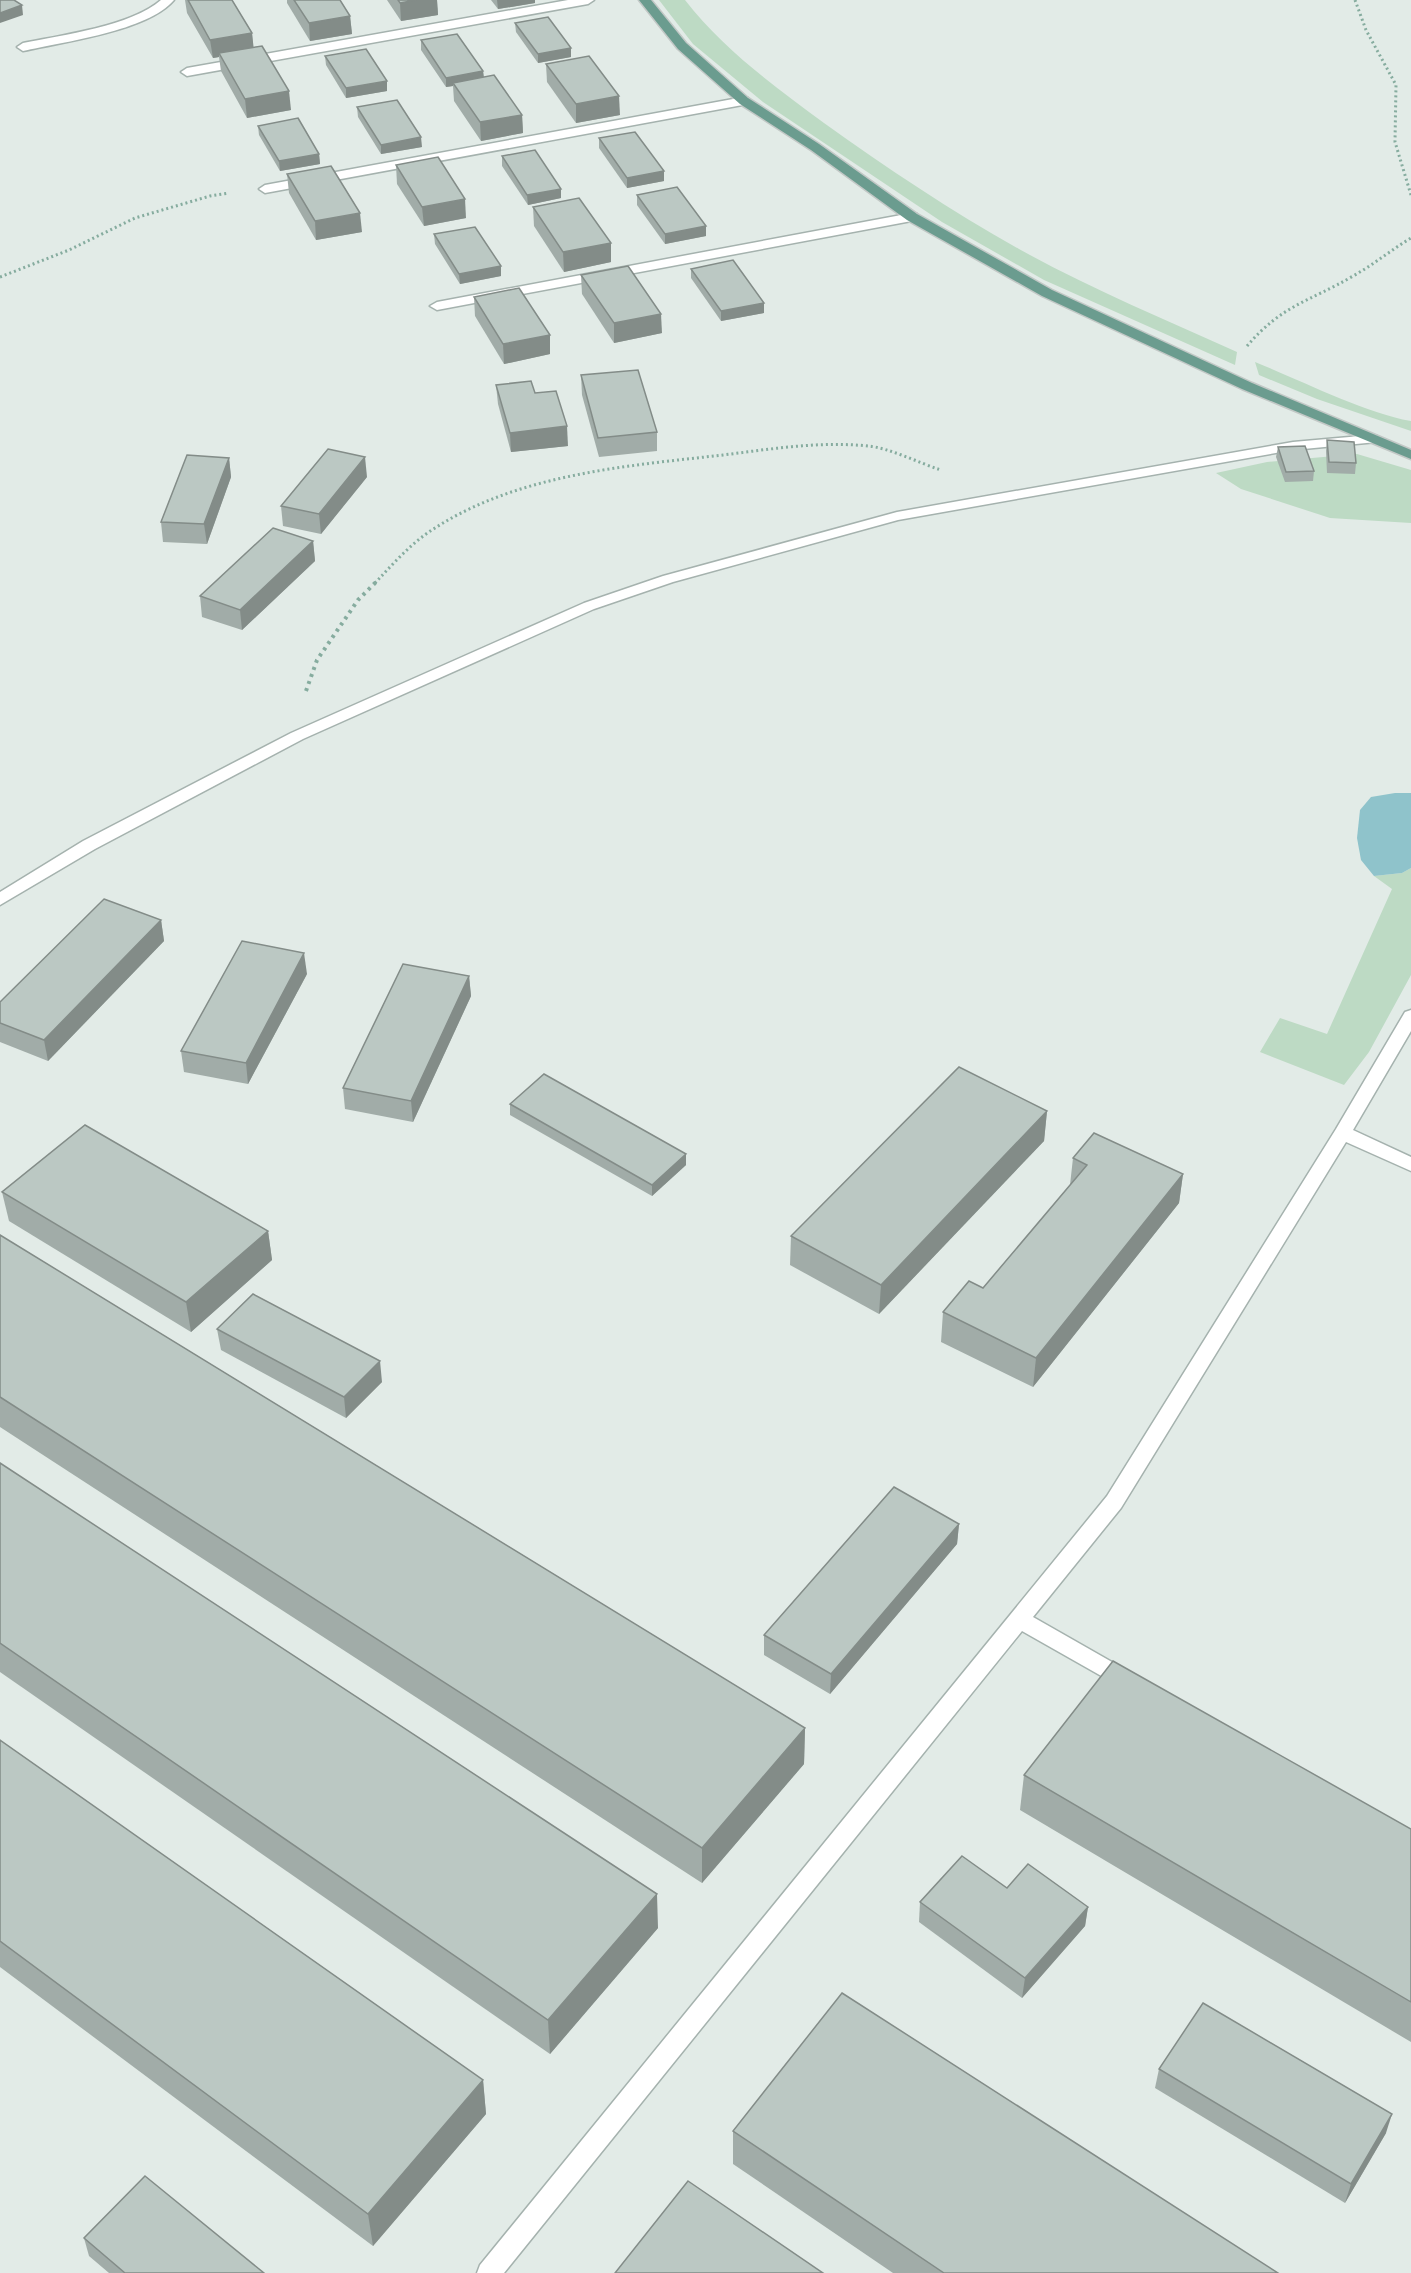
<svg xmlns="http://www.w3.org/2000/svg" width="1411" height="2273" viewBox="0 0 1411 2273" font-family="'DM Sans',sans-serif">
  <rect width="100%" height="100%" fill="#e2ebe7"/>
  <!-- green -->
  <g fill="#bddac4">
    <path d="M659 0H685C724 50 774 86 824 123 887 168 951 211 1019 249 1089 288 1164 319 1237 352L1235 365 1044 280 942 222 763 102 693 44Z"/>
    <path d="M1255 362C1303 381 1362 412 1411 421V431L1317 399 1259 375Z"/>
    <path d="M1357 454 1411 470V523L1330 518 1241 489 1216 473 1267 462Z"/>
    <path d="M1411 868V975L1369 1052 1344 1085 1260 1052 1280 1018 1327 1034 1392 889 1374 876 1402 873Z"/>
  </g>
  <!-- water -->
  <path fill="#8fc3cb" d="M1395 793H1411V868L1402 873 1374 876 1361 860 1357 838 1360 810 1371 797Z"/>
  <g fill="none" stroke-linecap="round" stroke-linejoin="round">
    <defs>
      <g id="minor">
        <path d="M161 0H174C148 31 63 42 23 51L17 47 23 43C63 35 131 26 161 0Z"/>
        <path d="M568 0H594L588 4 187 76 181 72 187 68Z"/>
        <path d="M744 97 748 98V104L265 193 259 189 265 185Z"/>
        <path d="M912 213 917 214 918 217 917 220 437 310 430 306 437 302Z"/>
        <path d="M1372 435 1377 436 1379 439 1377 442 1293 450 898 520 673 582 594 609 303 739 95 849 0 905V892L83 841 291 733 584 603 663 576 897 512 1293 442Z"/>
        <path d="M1411 1010V1031L1353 1130 1411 1157V1171L1346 1142 1121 1508 1033 1617 1133 1674 1137 1680 1133 1686 1126 1689 1119 1686 1022 1631 504 2273H477L480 2265 1107 1496 1336 1129 1405 1012Z"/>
      </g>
      <path id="major" d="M639 0H651L686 43 748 98 819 144 917 214 1052 290 1252 383 1411 450V459L1242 389 1042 296 907 220 811 150 740 104 678 49Z"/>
    </defs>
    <!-- minor casing -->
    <use href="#minor" stroke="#a5b2ae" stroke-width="3"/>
    <!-- major casing -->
    <use href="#major" stroke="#c2c8c6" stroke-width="3"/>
    <!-- path-far1 -->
    <g stroke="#86ac9f" stroke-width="3" stroke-dasharray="2 3" stroke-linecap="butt">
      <path d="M1355 0 1366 30 1396 85 1395 142 1411 195"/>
      <path d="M0 277 69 250 135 218 210 196 229 193"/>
      <path d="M1247 346C1283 304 1309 302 1353 276 1373 265 1391 250 1411 238"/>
      <path d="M375 583C393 564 412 542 435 528 519 474 626 466 723 455 771 449 819 441 868 446 890 448 919 463 941 470"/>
    </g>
    <!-- path -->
    <path stroke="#86ac9f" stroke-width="4" stroke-dasharray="3 4.5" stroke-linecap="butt" d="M306 691 317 660 358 600 376 582"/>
    <!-- minor -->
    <use href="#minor" fill="#fff" fill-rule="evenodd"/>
    <!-- major -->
    <use href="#major" fill="#6b9c8f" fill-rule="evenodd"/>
  </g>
  <!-- wall -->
  <g fill="#a1aca8">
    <path d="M185 0H232L252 33 253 47 291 110 247 118 221 71 219 57 213 58 187 13Z"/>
    <path d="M287 0H340L350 16 352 34 310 41 287 3Z"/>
    <path d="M387 0H437L438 15 401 21Z"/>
    <path d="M491 0H535V3L498 9Z"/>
    <path d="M515 23 571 48V57L538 63 516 32Z"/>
    <path d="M421 40 483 71 484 77 522 115 523 133 481 141 454 101 453 86 446 87 421 50Z"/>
    <path d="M325 56 387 91 346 98 326 65Z"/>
    <path d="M546 64 620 115 576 123 547 82Z"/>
    <path d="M357 107 422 147 381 154 358 117Z"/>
    <path d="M258 126 319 154 320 164 280 171 259 135Z"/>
    <path d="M599 138 664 171V181L627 188 599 148Z"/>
    <path d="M502 156 561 198 528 205 502 166Z"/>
    <path d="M396 165 466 218 424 226 397 184Z"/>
    <path d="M287 174 362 232 316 240 289 193Z"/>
    <path d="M637 195 706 236 665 244 637 205Z"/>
    <path d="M533 207 611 243V262L564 272 534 226Z"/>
    <path d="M434 234 501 276 460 284 435 244Z"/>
    <path d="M691 269 764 303V313L721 321 691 278Z"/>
    <path d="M581 275 662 333 614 343 582 294Z"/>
    <path d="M474 297 550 335V354L504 364 475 316Z"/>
    <path d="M581 375 657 432V451L599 457 582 395Z"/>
    <path d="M496 385 568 446 511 452 498 404Z"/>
    <path d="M1327 440 1356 463 1355 474 1327 473 1326 451Z"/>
    <path d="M1278 447 1314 471 1313 481 1285 482 1276 457Z"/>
    <path d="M229 458 231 477 207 544 163 542 161 522Z"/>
    <path d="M367 477 321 534 283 526 281 506Z"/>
    <path d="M313 541 315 561 242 630 202 617 200 596Z"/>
    <path d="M161 920 164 941 48 1061 0 1042V1002Z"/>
    <path d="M307 974 248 1084 184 1072 181 1051Z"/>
    <path d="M469 976 471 996 413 1122 345 1109 343 1088Z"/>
    <path d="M510 1104 686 1154V1165L652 1196 510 1115Z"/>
    <path d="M1047 1111 1044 1141 879 1314 790 1265 791 1236Z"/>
    <path d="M1073 1158 1183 1174 1179 1203 1033 1387 941 1342 943 1312 983 1288 1070 1185Z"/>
    <path d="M2 1192 268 1231 272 1260 191 1332 9 1221Z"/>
    <path d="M0 1235 805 1728 804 1764 702 1883 0 1427Z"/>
    <path d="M217 1329 382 1382 346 1418 221 1350Z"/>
    <path d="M0 1463 658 1928 550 2054 0 1672Z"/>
    <path d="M959 1524 957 1544 830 1694 764 1655V1635Z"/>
    <path d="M0 1740 483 2080 486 2114 373 2246 0 1967Z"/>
    <path d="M1024 1775 1411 1829V2042L1020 1810Z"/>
    <path d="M1007 1888 1088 1907 1085 1926 1022 1998 919 1922 920 1902Z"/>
    <path d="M1159 2069 1386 2133 1345 2203 1155 2088Z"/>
    <path d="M733 2131 1278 2273H893L733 2164Z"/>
    <path d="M84 2238 264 2273H109L89 2256Z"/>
  </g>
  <!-- shaded-wall -->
  <g fill="#838c88">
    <path d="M416 0H437L438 15 401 21 400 3Z"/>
    <path d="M497 0H535V3L498 9Z"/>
    <path d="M22 5 23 15 0 23V13Z"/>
    <path d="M350 16 352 34 310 41 309 23Z"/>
    <path d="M252 33 254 51 219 53V57L213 58 210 40Z"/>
    <path d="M571 48V57L538 63V54Z"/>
    <path d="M483 71 484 81 453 83V86L446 87V78Z"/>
    <path d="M387 81V91L346 98V88Z"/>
    <path d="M289 91 291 110 247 118 245 99Z"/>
    <path d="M619 96 620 115 576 123V104Z"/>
    <path d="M522 115 523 133 481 141 480 122Z"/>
    <path d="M421 137 422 147 381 154V145Z"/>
    <path d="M319 154 320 164 280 171 279 161Z"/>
    <path d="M664 171V181L627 188V178Z"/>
    <path d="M561 189V198L528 205 527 195Z"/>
    <path d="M465 199 466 218 424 226 422 207Z"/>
    <path d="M360 213 362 232 316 240 315 221Z"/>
    <path d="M706 226V236L665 244V234Z"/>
    <path d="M611 243V262L564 272 563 252Z"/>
    <path d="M501 266V276L460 284 459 274Z"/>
    <path d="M764 303V313L721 321V311Z"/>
    <path d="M661 314 662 333 614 343V323Z"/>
    <path d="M550 335V354L504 364 503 344Z"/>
    <path d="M567 426 568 446 511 452 510 433Z"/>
    <path d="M365 457 367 477 321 534 319 514Z"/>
    <path d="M229 458 231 477 207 544 204 524Z"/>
    <path d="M313 541 315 561 242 630 240 610Z"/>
    <path d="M161 920 164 941 48 1061 44 1040Z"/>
    <path d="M304 953 307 974 248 1084 246 1063Z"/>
    <path d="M469 976 471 996 413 1122 411 1101Z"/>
    <path d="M1047 1111 1044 1141 879 1314 881 1285Z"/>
    <path d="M686 1154V1165L652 1196V1185Z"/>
    <path d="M1183 1174 1179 1203 1033 1387 1036 1358Z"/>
    <path d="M268 1231 272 1260 191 1332 186 1302Z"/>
    <path d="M380 1361 382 1382 346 1418 344 1397Z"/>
    <path d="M959 1524 957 1544 830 1694 831 1674Z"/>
    <path d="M805 1728 804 1764 702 1883V1848Z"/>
    <path d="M657 1894 658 1928 550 2054 548 2020Z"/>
    <path d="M1088 1907 1085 1926 1022 1998 1025 1978Z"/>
    <path d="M483 2080 486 2114 373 2246 368 2214Z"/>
    <path d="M1392 2114 1386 2133 1345 2203 1351 2184Z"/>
  </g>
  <!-- building -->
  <g fill="#bbc8c3" stroke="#838c88" stroke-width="1.5">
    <path d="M0 0H14L22 5 0 13Z"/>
    <path d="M188 0H232L252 33 210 40Z"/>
    <path d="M294 0H340L350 16 309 23Z"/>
    <path d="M398 0H416L400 3Z"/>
    <path d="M548 17 571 48 538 54 515 23Z"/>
    <path d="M457 34 483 71 446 78 421 40Z"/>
    <path d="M262 46 289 91 245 99 219 53Z"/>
    <path d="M366 49 387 81 346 88 325 56Z"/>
    <path d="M589 56 619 96 576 104 546 64Z"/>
    <path d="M494 75 522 115 480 122 453 83Z"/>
    <path d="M397 100 421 137 381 145 357 107Z"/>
    <path d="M298 118 319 154 279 161 258 126Z"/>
    <path d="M635 132 664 171 627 178 599 138Z"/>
    <path d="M535 150 561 189 527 195 502 156Z"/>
    <path d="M438 157 465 199 422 207 396 165Z"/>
    <path d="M331 166 360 213 315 221 287 174Z"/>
    <path d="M677 187 706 226 665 234 637 195Z"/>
    <path d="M579 198 611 243 563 252 533 207Z"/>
    <path d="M475 227 501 266 459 274 434 234Z"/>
    <path d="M733 260 764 303 721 311 691 269Z"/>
    <path d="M628 266 661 314 614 323 581 275Z"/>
    <path d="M519 288 550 335 503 344 474 297Z"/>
    <path d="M638 370 657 432 598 438 581 375Z"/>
    <path d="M531 381 535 393 556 391 567 426 510 433 496 385Z"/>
    <path d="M1327 440 1354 442 1356 463 1329 462Z"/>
    <path d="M1305 446 1314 471 1286 472 1278 447Z"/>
    <path d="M328 449 365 457 319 514 281 506Z"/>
    <path d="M187 455 229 458 204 524 161 522Z"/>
    <path d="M273 528 313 541 240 610 200 596Z"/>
    <path d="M104 899 161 920 44 1040 0 1023V1002Z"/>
    <path d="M242 941 304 953 246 1063 181 1051Z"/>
    <path d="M403 964 469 976 411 1101 343 1088Z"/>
    <path d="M959 1067 1047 1111 881 1285 791 1236Z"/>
    <path d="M544 1074 686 1154 652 1185 510 1104Z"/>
    <path d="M85 1125 268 1231 186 1302 2 1192Z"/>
    <path d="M1094 1133 1183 1174 1036 1358 943 1312 969 1281 983 1288 1087 1165 1073 1158Z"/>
    <path d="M0 1235 805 1728 702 1848 0 1397Z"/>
    <path d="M253 1294 380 1361 344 1397 217 1329Z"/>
    <path d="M0 1463 657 1894 548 2020 0 1643Z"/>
    <path d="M894 1487 959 1524 831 1674 764 1635Z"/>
    <path d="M1113 1661 1411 1829V2002L1024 1775Z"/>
    <path d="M0 1740 483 2080 368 2214 0 1941Z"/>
    <path d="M962 1856 1007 1888 1028 1864 1088 1907 1025 1978 920 1902Z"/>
    <path d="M842 1993 1278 2273H944L733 2131Z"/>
    <path d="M1203 2003 1392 2114 1351 2184 1159 2069Z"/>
    <path d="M145 2176 264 2273H125L84 2238Z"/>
    <path d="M688 2181 823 2273H615Z"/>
  </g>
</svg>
